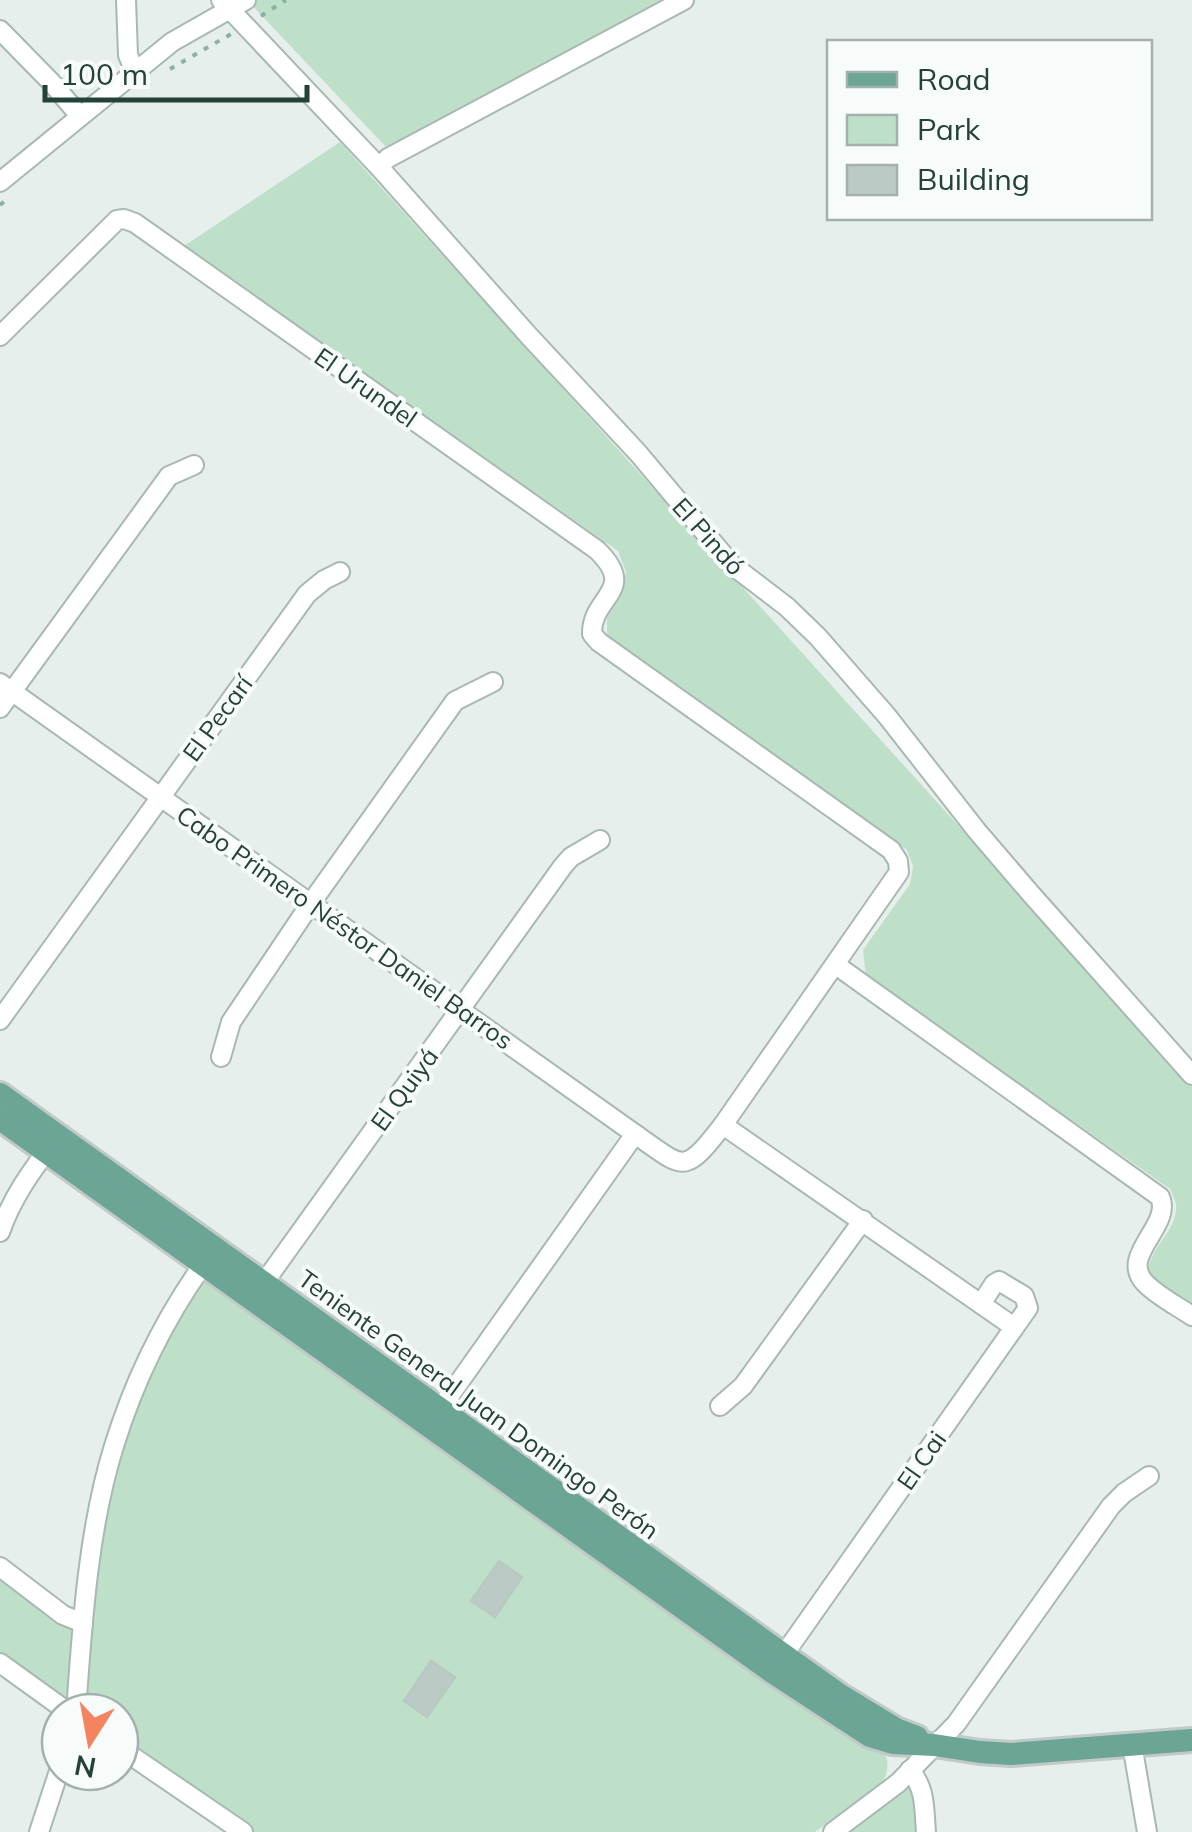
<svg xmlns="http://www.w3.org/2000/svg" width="1192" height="1832" viewBox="0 0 1192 1832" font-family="Mulish,sans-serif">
  <rect width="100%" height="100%" fill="#e6efeb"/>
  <!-- green -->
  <g fill="#bfe0c8">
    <path d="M247 0H668L395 151 387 148Z"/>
    <path d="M340 142 1192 1084V1307L1149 1274C1146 1249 1178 1232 1176 1205 1175 1199 1172 1194 1170 1189L866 976 863 950 910 884 913 866 907 850 607 635V618L622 594 626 572 618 551 184 246Z"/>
    <path d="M205 1282 215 1285 883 1750C890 1762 888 1770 883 1782L815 1832H250L120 1739V1712H86L80 1695 104 1508 136 1406 170 1332 197 1286Z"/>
    <path d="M0 1567 83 1623 76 1712 0 1663Z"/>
    <path d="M911 1785 917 1832H847Z"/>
  </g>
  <!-- building -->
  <g fill="#bbcac4" stroke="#b8c9c2" stroke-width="2.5">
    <path d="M499 1561 522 1577 495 1617 471 1601Z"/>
    <path d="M431 1661 455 1677 427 1717 404 1701Z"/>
  </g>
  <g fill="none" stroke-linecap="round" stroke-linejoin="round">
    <defs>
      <g id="minor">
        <path d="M126 0 128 55 135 72"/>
        <path d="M221 0 379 167 529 336 638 453 732 565 787 607 818 637 887 716 977 831 1031 894 1192 1075"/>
        <path d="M0 30 51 82 80 116"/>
        <path d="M379 167 388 158 684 0"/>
        <path d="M0 182 172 42 246 0"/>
        <path d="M0 336 117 220 124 219 135 223 597 550C639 591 591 596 592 634L599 642 891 850 898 861 899 872 723 1125C683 1176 685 1169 635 1134L0 683"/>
        <path d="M0 708 169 476 194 465"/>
        <path d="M836 965 1160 1197C1173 1226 1117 1256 1146 1284 1158 1296 1177 1306 1192 1316"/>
        <path d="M0 1020 307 594 324 580 340 572"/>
        <path d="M221 1057 231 1022 311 903 455 701 493 682"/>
        <path d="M723 1125 1014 1327"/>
        <path d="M0 1232C12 1198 31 1171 53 1143"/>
        <path d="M258 1291 563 866 571 857 600 840"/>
        <path d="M720 1406 743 1386 863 1220"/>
        <path d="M433 1419 635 1134"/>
        <path d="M0 1567 63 1615 83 1623"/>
        <path d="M0 1663 68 1712"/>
        <path d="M778 1663 1028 1308 1024 1296 999 1281 994 1284 981 1304"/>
        <path d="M76 1712C82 1626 88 1529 114 1446 135 1378 168 1312 210 1255"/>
        <path d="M1132 1744 1147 1832"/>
        <path d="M120 1748 243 1832"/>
        <path d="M910 1770C926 1789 924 1809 926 1832"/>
        <path d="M39 1832 60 1768"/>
        <path d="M833 1832 898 1783 956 1724 1111 1506 1124 1493 1149 1476"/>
      </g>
      <g id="major">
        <path d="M0 1094 840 1695 896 1729 917 1737"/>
        <path d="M0 1119 772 1672 870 1736 893 1743 934 1745 980 1752 1011 1754 1192 1740"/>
      </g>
    </defs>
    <!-- minor casing -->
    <use href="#minor" stroke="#a8b8b2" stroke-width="22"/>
    <!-- major casing -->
    <use href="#major" stroke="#c2cac8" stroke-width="28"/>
    <!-- path -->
    <g stroke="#86b3a5" stroke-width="4" stroke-dasharray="5 8" stroke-linecap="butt">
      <path d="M261 16 286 0"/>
      <path d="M170 69 231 34"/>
      <path d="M0 205 10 197"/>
    </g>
    <!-- minor -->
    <use href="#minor" stroke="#fff" stroke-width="18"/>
    <!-- major -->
    <use href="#major" stroke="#6aa596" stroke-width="22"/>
  </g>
  <g text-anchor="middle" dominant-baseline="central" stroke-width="8" stroke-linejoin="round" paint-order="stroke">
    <!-- street labels -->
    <g font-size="25" fill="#24423a" stroke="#f7fbf9">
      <text transform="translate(366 387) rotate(35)">El Urundel</text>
      <text transform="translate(709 536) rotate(48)">El Pindó</text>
      <text transform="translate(217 718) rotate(-54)">El Pecarí</text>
      <text transform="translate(345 927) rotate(35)">Cabo Primero Néstor Daniel Barros</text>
      <text transform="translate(404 1089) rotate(-54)">El Quiyá</text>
      <text transform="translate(479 1404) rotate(36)">Teniente General Juan Domingo Perón</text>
      <text transform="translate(921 1460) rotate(-55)">El Cai</text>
    </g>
  </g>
  <!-- legend -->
  <rect x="827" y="40" width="325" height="180" fill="#f7fbf9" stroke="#a3b1ad" stroke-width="2.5"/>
  <rect x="847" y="72" width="50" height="15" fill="#6aa596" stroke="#a3b1ad" stroke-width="2.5"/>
  <text x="917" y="90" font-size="30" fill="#24423a">Road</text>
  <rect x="847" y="115" width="50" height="30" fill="#bfe0c8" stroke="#a3b1ad" stroke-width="2.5"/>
  <text x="917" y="140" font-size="30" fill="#24423a">Park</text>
  <rect x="847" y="165" width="50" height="30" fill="#bbcac4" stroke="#a3b1ad" stroke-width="2.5"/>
  <text x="917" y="190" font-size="30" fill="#24423a">Building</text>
  <!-- north arrow -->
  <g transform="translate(90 1742) rotate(191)"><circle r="48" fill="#f7fbf9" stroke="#a3b1ad" stroke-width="2.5"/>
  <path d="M0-8L18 38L0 25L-18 38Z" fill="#f4845f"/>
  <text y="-15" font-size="28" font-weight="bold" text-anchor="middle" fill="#24423a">N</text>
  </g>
  <!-- scale -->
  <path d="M45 85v15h262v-15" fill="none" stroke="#24423a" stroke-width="5"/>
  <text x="60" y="85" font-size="30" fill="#24423a" stroke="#f7fbf9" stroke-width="8" paint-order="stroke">100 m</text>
</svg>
